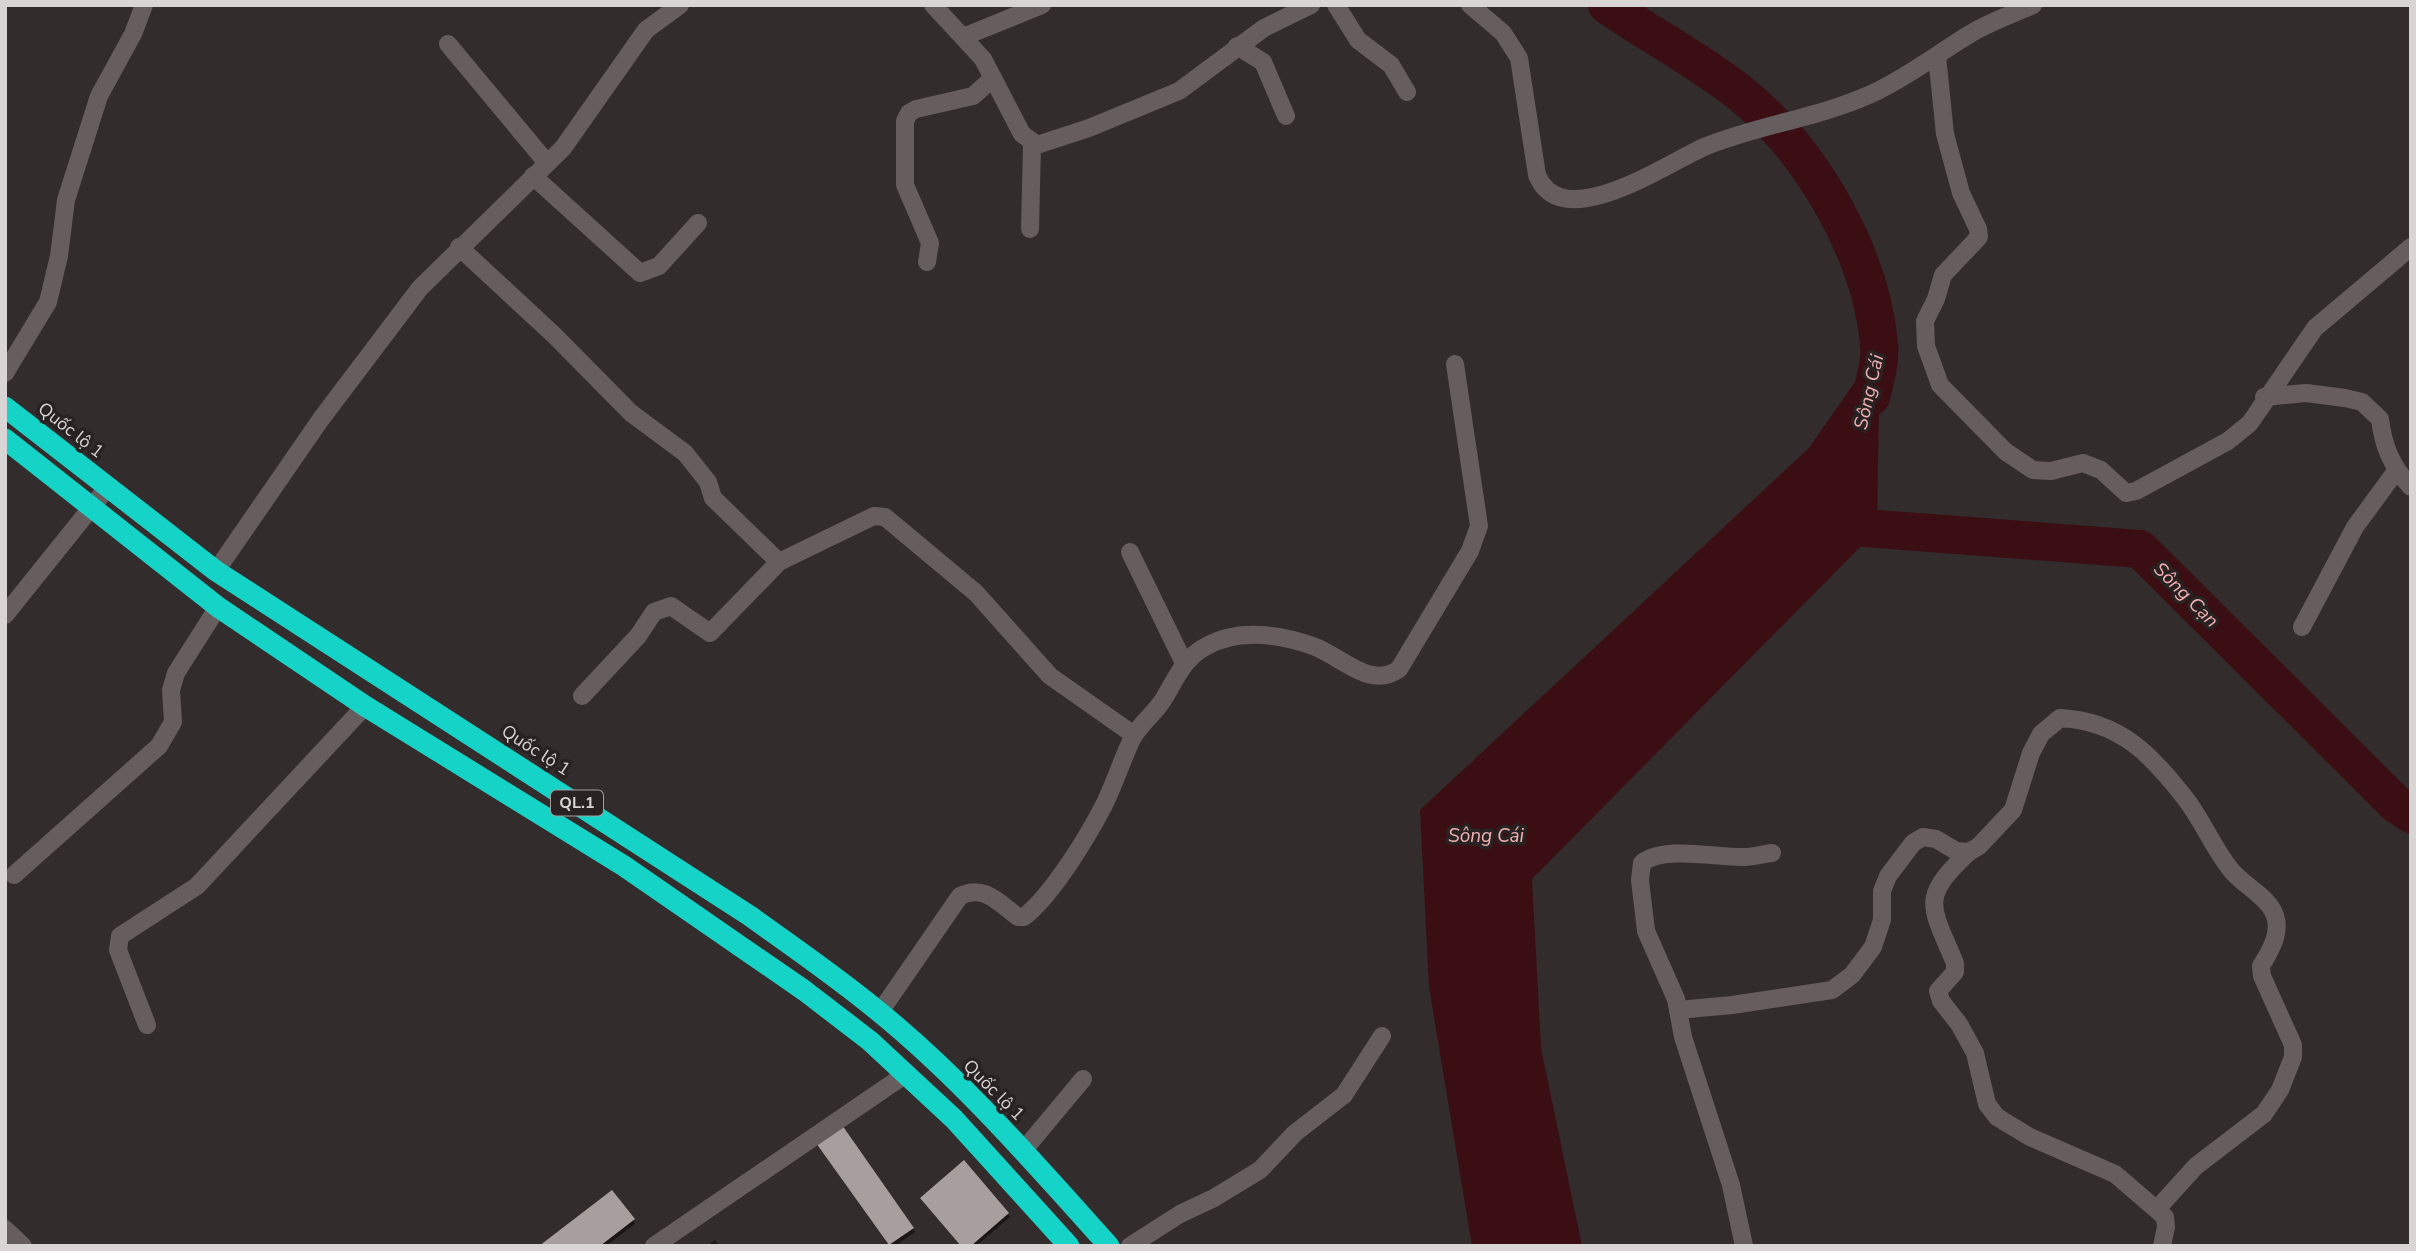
<svg xmlns="http://www.w3.org/2000/svg" width="2416" height="1251" viewBox="0 0 2416 1251" font-family="'Nunito Sans',sans-serif">
  <rect width="100%" height="100%" fill="#332c2c"/>
  <!-- water -->
  <path fill="#3a0e12" d="M1880 346 1877 530 1532 879 1541 1048 1582 1246H1472L1429 987 1420 810 1809 448Z"/>
  <!-- shadow -->
  <g fill="#0007">
    <path d="M841 1127 915 1232 895 1246H891L821 1147Z"/>
    <path d="M1008 1214 1010 1217 976 1246H962Z"/>
    <path d="M633 1220 635 1224 606 1246H542Z"/>
    <path d="M715 1240 719 1246H707Z"/>
  </g>
  <g fill="none" stroke-linecap="round" stroke-linejoin="round">
    <!-- river -->
    <g stroke="#3a0e12" stroke-width="38">
      <path d="M1607 5C1649 34 1706 65 1745 97 1813 154 1871 254 1879 344 1881 360 1875 381 1871 397"/>
      <path d="M1825 525 2140 549 2396 804 2411 814"/>
    </g>
  </g>
  <!-- building -->
  <g fill="#a79e9e">
    <path d="M842 1125 914 1228 889 1245 816 1143Z"/>
    <path d="M964 1160 1009 1213 971 1246H961L920 1198Z"/>
    <path d="M612 1190 635 1219 600 1246H539Z"/>
  </g>
  <g fill="none" stroke-linecap="round" stroke-linejoin="round">
    <!-- minor -->
    <g stroke="#665e5e" stroke-width="18">
      <path d="M933 5 983 59 1022 134 1037 145 1089 128 1179 91 1264 28 1311 5"/>
      <path d="M1336 5 1358 40 1391 65 1407 92"/>
      <path d="M1470 5 1503 33 1519 58 1537 175C1562 236 1666 164 1704 147 1757 125 1818 118 1871 94 1906 78 1937 54 1970 34 1989 22 2013 14 2033 5"/>
      <path d="M963 37 1042 5"/>
      <path d="M448 44 547 163"/>
      <path d="M1237 46 1263 62 1286 116"/>
      <path d="M1937 56 1945 134 1961 193 1978 229 1979 237 1943 275 1936 299 1925 321 1926 346 1940 385 2006 452 2033 470 2051 471 2083 463 2101 470 2126 493 2136 491 2228 441 2250 423 2315 328 2411 247"/>
      <path d="M533 176 640 273 659 266 698 223"/>
      <path d="M1030 229 1032 144"/>
      <path d="M459 247 554 335 631 413 685 453 708 482 713 498 779 562"/>
      <path d="M927 262 930 243 905 185V121L909 113 916 109 973 96 993 78"/>
      <path d="M5 373 48 302 59 256 66 200 99 96 133 34 144 5"/>
      <path d="M2264 397 2306 393 2345 398 2362 402 2380 419C2383 446 2392 467 2411 487"/>
      <path d="M1130 552 1184 663"/>
      <path d="M216 571 321 419 420 288 563 148 646 30 680 5"/>
      <path d="M5 615 107 488"/>
      <path d="M2302 627 2355 527 2396 471"/>
      <path d="M582 696 638 636 654 612 671 606 710 633 779 562 874 516 885 517 976 593 1050 676 1134 735"/>
      <path d="M1969 852C1920 898 1930 904 1955 963V972L1938 991 1941 1001 1959 1024 1975 1053 1987 1104 1997 1117 2030 1137 2115 1174 2165 1217 2166 1227 2162 1246"/>
      <path d="M14 875 159 746 173 722 171 690 176 673 218 607"/>
      <path d="M1678 1010 1732 1005 1832 990 1852 975 1873 947 1882 920V891L1888 876 1913 843 1923 837 1936 839 1956 851 1969 852 1979 846 2013 810 2031 753 2041 734 2060 718C2121 721 2153 756 2188 802 2204 824 2214 849 2231 870 2243 885 2264 894 2273 911 2283 930 2271 950 2261 966L2262 976 2293 1045V1057L2280 1090 2264 1114 2196 1166 2157 1209"/>
      <path d="M880 1012 960 896C984 884 999 903 1018 917H1024C1052 895 1087 838 1104 805 1115 783 1122 759 1133 737 1141 723 1155 713 1163 700 1176 679 1183 659 1205 647 1237 628 1279 634 1313 646 1341 656 1370 690 1399 669L1470 551 1479 526 1455 364"/>
      <path d="M147 1025 118 950 120 936 197 886 365 706"/>
      <path d="M1023 1151 1083 1079"/>
      <path d="M5 1229 23 1246"/>
      <path d="M654 1246 906 1074"/>
      <path d="M1130 1246 1180 1214 1214 1198 1260 1170 1295 1133 1344 1095 1382 1036"/>
      <path d="M1744 1246 1731 1185 1683 1037 1676 999 1646 931 1640 880 1642 863C1664 845 1717 858 1744 857 1754 857 1763 854 1772 853"/>
    </g>
    <!-- highway -->
    <g stroke="#16d3c7" stroke-width="21">
      <path d="M5 407 216 571 750 916C793 947 837 977 878 1011 963 1080 1036 1165 1109 1246"/>
      <path d="M5 439 218 607 365 706 624 866 805 991 870 1041 954 1119 1069 1246"/>
    </g>
  </g>
  <g text-anchor="middle" dominant-baseline="central" stroke-width="7" stroke-linejoin="round" paint-order="stroke">
    <!-- shield labels -->
    <rect fill="#292222" stroke="#a49f9f" stroke-width="2" x="551" y="790.5" width="52" height="25" rx="5"/>
    <g font-size="16" font-weight="bold" fill="#d9d5d5">
      <text x="577" y="803">QL.1</text>
    </g>
    <!-- street labels -->
    <g font-size="18" fill="#d9d5d5" stroke="#292222">
      <text transform="translate(71 430) rotate(38)">Quốc lộ 1</text>
      <text transform="translate(536 750) rotate(33)">Quốc lộ 1</text>
      <text transform="translate(994 1090) rotate(45)">Quốc lộ 1</text>
    </g>
    <!-- water labels -->
    <g font-size="19" font-style="italic" fill="#f5b1b2" stroke="#292222">
      <text transform="translate(1869 392) rotate(-77)">Sông Cái</text>
      <text transform="translate(2186 595) rotate(45)">Sông Cạn</text>
      <text x="1486" y="836">Sông Cái</text>
    </g>
  </g>
  <!-- border -->
  <rect width="2416" height="1251" fill="none" stroke="#d9d5d5" stroke-width="14"/>
</svg>
